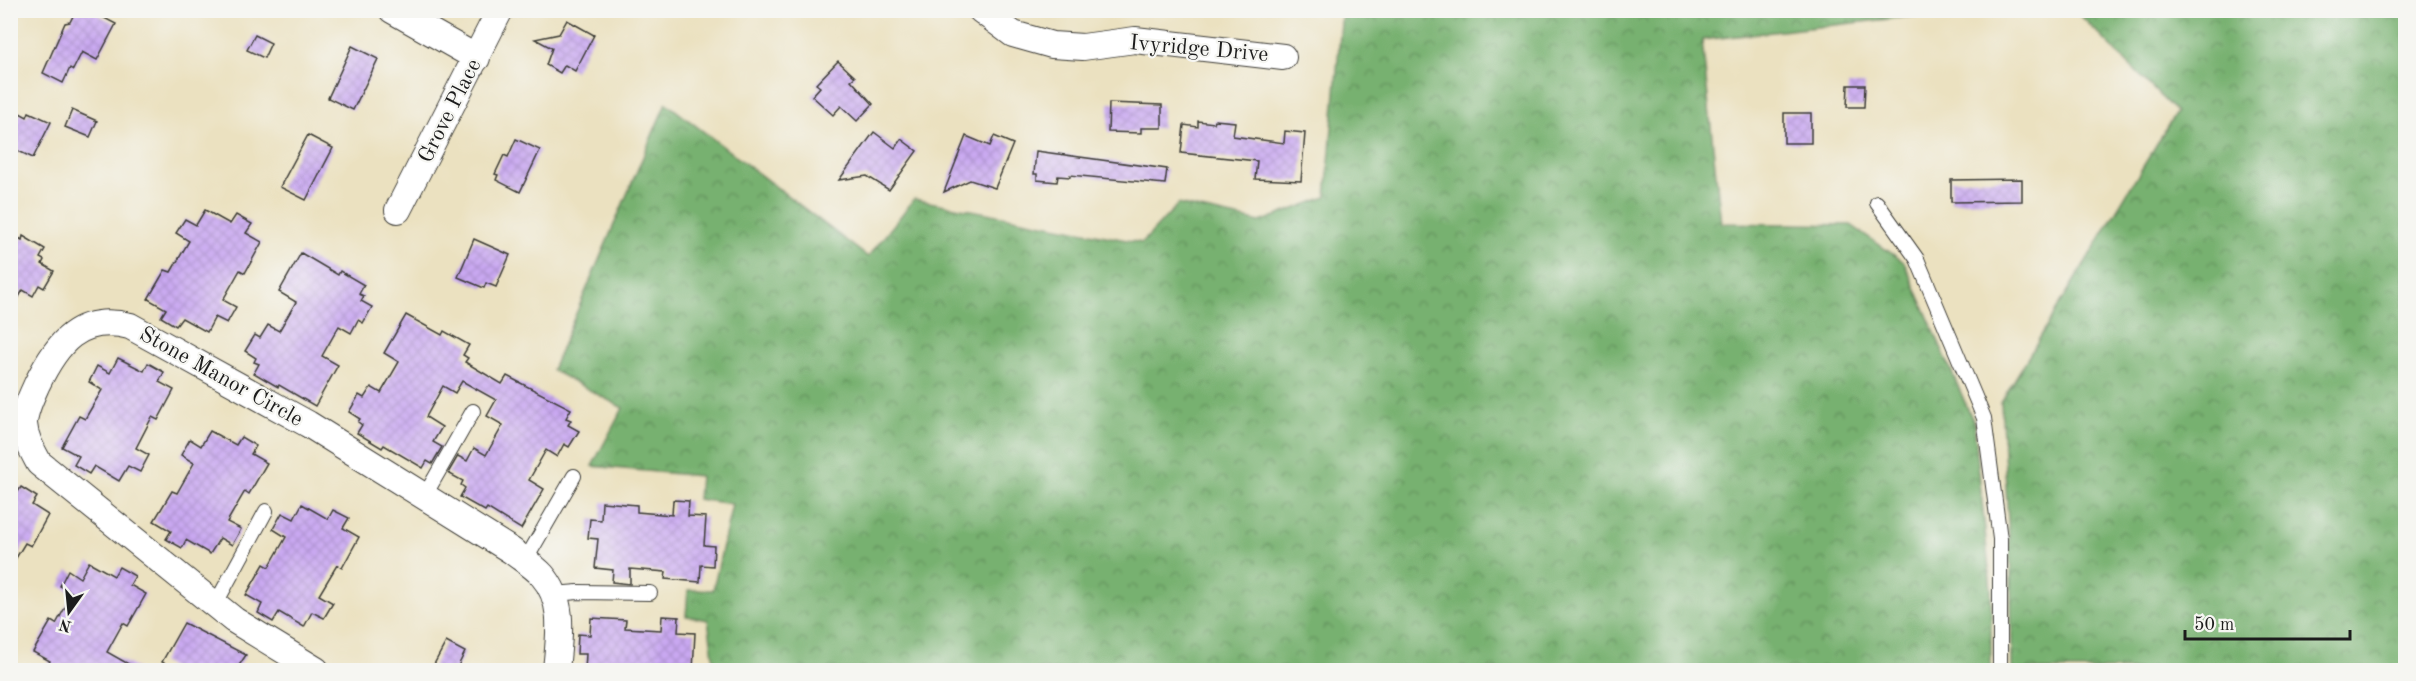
<svg xmlns="http://www.w3.org/2000/svg" width="2416" height="681" viewBox="0 0 2416 681" font-family="'Old Standard TT',serif">
  <defs>
    <pattern id="forest-crowns" width="20" height="18" patternUnits="userSpaceOnUse" patternTransform="scale(1.5)"><rect width="20" height="18" fill="#77b170"/><path d="M2 6a3 3 0 1 1 6 0M12 15a3 3 0 1 1 6 0" fill="none" stroke="#618f5b"/></pattern>
    <pattern id="building-cross-hatch" width="8" height="8" patternUnits="userSpaceOnUse" patternTransform="scale(1.5)"><rect width="8" height="8" fill="#c9a8f1"/><path d="M0 0l8 8M0 8l8-8" fill="none" stroke="#ac90ce"/></pattern>
  </defs>
  <rect width="100%" height="100%" fill="#f6f6f2"/>
  <filter id="ink" filterUnits="userSpaceOnUse"><feTurbulence type="fractalNoise" baseFrequency=".0167" numOctaves="2"/><feDisplacementMap in="SourceGraphic" scale="12" xChannelSelector="R" yChannelSelector="G"/><feConvolveMatrix kernelMatrix="1 2 1 2 8 2 1 2 1" color-interpolation-filters="sRGB"/></filter>
  <filter id="wash" filterUnits="userSpaceOnUse"><feTurbulence type="fractalNoise" baseFrequency=".008" numOctaves="4" result="noise"/><feDisplacementMap in="SourceGraphic" scale="24" xChannelSelector="R" yChannelSelector="G"/><feGaussianBlur stdDeviation="1.35" result="paint"/><feColorMatrix in="noise" values="0 0 0 0 0 0 0 0 0 0 0 0 0 0 0 0 0 1.4 0 .05"/><feComposite in="paint" operator="in"/></filter>
  <g filter="url(#wash)">
    <rect width="100%" height="100%" fill="#ebe1c0"/>
    <!-- forest -->
    <g fill="url(#forest-crowns)" stroke="#4a6646" stroke-width="1.5">
      <path d="M1342 11H1960L1702 40 1721 223 1851 225 1904 262 1974 423 1991 590V670H715L708 620 686 616 688 590H713L732 504 698 499 700 476 592 466 623 408 552 370 666 103 868 257 914 199 1142 243 1178 204 1260 222 1326 197Z"/>
      <path d="M2076 11H2405V670H2012L2011 572 2001 402 2176 112Z"/>
    </g>
    <g id="blocks">
      <!-- building -->
      <g fill="url(#building-cross-hatch)">
        <path d="M76 10H89L116 24 97 60 82 52 73 70 70 68 63 83 43 73 65 23 70 22Z"/>
        <path d="M567 20 594 35 575 71 565 65 560 73 546 65 552 48 535 39 559 34Z"/>
        <path d="M255 35 271 43 264 58 247 50Z"/>
        <path d="M352 46 378 59 353 110 328 98Z"/>
        <path d="M838 61 855 77 851 80 873 104 857 121 841 106 833 115 812 96 820 87 816 84Z"/>
        <path d="M1848 85H1865L1864 107H1847Z"/>
        <path d="M1109 103 1162 105V128H1141V133L1108 132Z"/>
        <path d="M72 110 97 121 90 137 65 127Z"/>
        <path d="M29 112 51 122 33 158 10 147V121L15 124 20 113 27 117Z"/>
        <rect x="1784" y="113" width="27" height="30"/>
        <path d="M1215 120 1235 122 1233 136 1284 143 1285 131 1305 133 1301 181 1255 179 1257 161 1181 153 1184 125 1198 127V121L1214 123Z"/>
        <path d="M874 132 895 148 901 139 917 151 889 190 867 176 839 180Z"/>
        <path d="M308 135 333 148 306 200 280 187Z"/>
        <path d="M966 136 990 146 994 136 1013 144 995 188 970 180 944 192Z"/>
        <path d="M516 139 540 150 520 192 496 180 498 175 495 174 504 155 508 157Z"/>
        <path d="M1036 151 1167 169 1165 184 1070 175V177L1058 176 1057 182 1037 180V174H1034Z"/>
        <path d="M2022 179V201L1951 202V180Z"/>
        <path d="M205 210 230 224 236 215 252 224 246 233 262 242 245 273 240 270 223 300 236 307 227 323 215 317 207 332 182 318 176 326 161 317 166 309 148 299 165 270 171 272 189 241 176 233 185 219 196 225Z"/>
        <path d="M10 233 22 240 23 236 45 249 40 258 44 260 42 264 54 271 44 288 39 285 33 296 23 290 10 312Z"/>
        <path d="M474 239 510 255 496 287 486 283 484 288 458 277Z"/>
        <path d="M301 253 338 275 340 271 364 285 359 294 364 296 361 301 372 307 363 323 358 320 351 333 339 326 322 356 338 365 315 406 279 385 278 387 254 373 259 364 254 362 256 358 245 351 255 335 260 338 268 325 279 331 296 302 279 292Z"/>
        <path d="M406 315 442 335 444 331 469 345 463 355 468 358 465 362 502 384 507 376 571 409 566 418 571 420 568 425 579 431 569 447 564 444 557 457 546 450 529 480 544 489 521 529 487 508 485 511 460 497 465 488 461 485 463 481 448 473 458 456 467 461 474 448 486 455 503 425 487 416 496 400 462 381 455 393 443 386 426 417 442 427 433 442 442 447 432 464 427 461 423 468 384 445 382 448 357 433 362 425 358 422 360 419 349 412 359 395 364 398 371 387 381 393 399 362 384 353Z"/>
        <path d="M118 358 144 371 148 363 164 372 159 382 174 390 158 420 152 417 136 448 149 455 140 472 128 466 119 481 94 466 89 474 74 465 79 456 62 447 79 416 85 419 102 390 89 382 97 366 110 373Z"/>
        <path d="M210 431 236 445 241 437 256 446 251 454 267 463 249 494 245 491 227 522 241 529 232 545 220 538 210 554 186 540 182 548 166 539 171 531 154 521 172 491 177 493 194 463 181 455 190 439 201 446Z"/>
        <path d="M21 487 37 497 32 505 48 515 31 546 25 543 10 568V505Z"/>
        <path d="M673 500 689 501 688 516 706 517 704 545 714 546 713 566 701 565 700 582 665 579 666 572 630 569V584L612 582 613 570 595 568 598 539 588 538 590 519 601 520 602 502 637 505V512L672 515Z"/>
        <path d="M302 504 328 519 333 510 349 518 343 528 359 537 342 568 337 565 319 595 333 603 324 618 312 612 304 627 279 612 273 622 258 613 262 604 246 595 264 564 269 567 286 537 273 529 282 513 294 519Z"/>
        <path d="M89 562 114 576 119 567 135 576 130 585 146 594 128 626 123 623 107 652 139 670H45L50 661 33 652 51 621 56 624 73 593 60 586 68 570 80 578Z"/>
        <path d="M662 616 679 617 678 632 695 633 693 670H585L586 654H577L578 634 590 635 591 618 626 620 625 628 661 630Z"/>
        <path d="M184 623 246 655 236 670H176L162 662Z"/>
        <path d="M446 642 465 652 456 670H431Z"/>
      </g>
    </g>
  </g>
  <g filter="url(#ink)">
    <use href="#blocks" fill-opacity="0" stroke="#3b3a35" stroke-width="1.5"/>
    <g fill="none" stroke-linecap="round" stroke-linejoin="round">
      <defs>
        <g id="service">
          <path d="M1877 203 1917 259 1984 418 2000 539V670"/>
          <path d="M424 497 473 411"/>
          <path d="M525 561 574 476"/>
          <path d="M554 594 578 592 650 593"/>
          <path d="M215 605 266 511"/>
        </g>
        <g id="minor">
          <path d="M392 10 477 58"/>
          <path d="M981 10 1013 34 1052 45 1083 47 1135 40 1283 57"/>
          <path d="M398 210 500 10"/>
          <path d="M316 670 234 620 39 463C32 450 25 438 24 424 24 411 32 395 37 384 57 343 79 314 130 326L308 424 512 551C522 559 534 566 542 575 566 602 559 637 556 670"/>
        </g>
      </defs>
      <!-- service casing -->
      <use href="#service" stroke="#3b3a35" stroke-width="16"/>
      <!-- minor casing -->
      <use href="#minor" stroke="#3b3a35" stroke-width="28"/>
      <!-- service -->
      <use href="#service" stroke="#fff" stroke-width="14"/>
      <!-- minor -->
      <use href="#minor" stroke="#fff" stroke-width="26"/>
    </g>
  </g>
  <g text-anchor="middle" dominant-baseline="central" stroke-width="4.5" stroke-linejoin="round" paint-order="stroke">
    <!-- street labels -->
    <g font-size="22" fill="#1c1c1c" stroke="#f6f6f2">
      <text transform="translate(1199 49) rotate(5)">Ivyridge Drive</text>
      <text transform="translate(450 111) rotate(-63)">Grove Place</text>
      <text transform="translate(221 377) rotate(29)">Stone Manor Circle</text>
    </g>
  </g>
  <!-- margin -->
  <rect width="2416" height="681" fill="none" stroke="#f6f6f2" stroke-width="36"/>
  <!-- north arrow -->
  <g transform="translate(69 612) rotate(195)" stroke="#f6f6f2" stroke-width="4.5" paint-order="stroke">
  <path d="M0-4.5L10 22L0 15L-10 22Z" fill="#1c1c1c"/>
  <text y="-9" font-size="16" font-weight="bold" text-anchor="middle" fill="#1c1c1c">N</text>
  </g>
  <!-- scale -->
  <path d="M2185 630v9h165v-9" fill="none" stroke="#1c1c1c" stroke-width="3"/>
  <text x="2194" y="630" font-size="18" fill="#1c1c1c" stroke="#f6f6f2" stroke-width="4.5" paint-order="stroke">50 m</text>
</svg>
